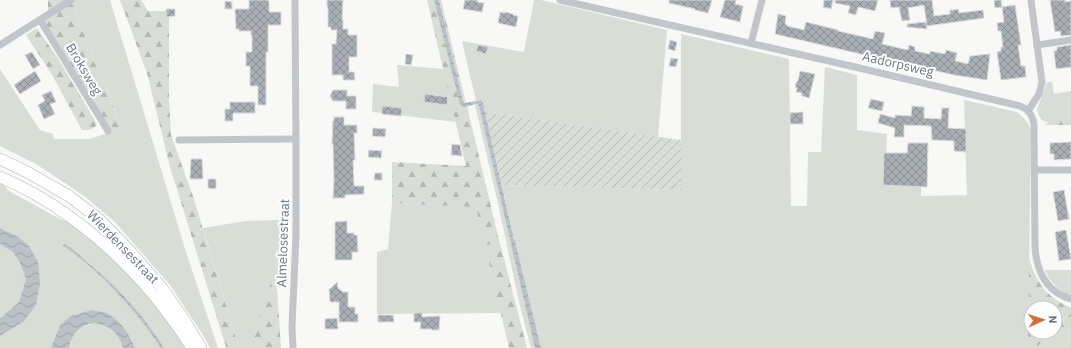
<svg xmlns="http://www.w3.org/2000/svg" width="1071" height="348" viewBox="0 0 1071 348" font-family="'IBM Plex Sans',sans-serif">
  <defs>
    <pattern id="forest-firs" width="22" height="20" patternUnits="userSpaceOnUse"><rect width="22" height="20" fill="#d8ddd6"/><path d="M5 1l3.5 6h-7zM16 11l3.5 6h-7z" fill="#b3b8b3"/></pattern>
    <pattern id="garden-furrows" width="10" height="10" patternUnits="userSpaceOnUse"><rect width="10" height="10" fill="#d8ddd6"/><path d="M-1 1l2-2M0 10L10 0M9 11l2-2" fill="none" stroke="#b3b8b3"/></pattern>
    <pattern id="water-waves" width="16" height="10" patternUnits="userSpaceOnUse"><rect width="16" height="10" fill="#bac2c8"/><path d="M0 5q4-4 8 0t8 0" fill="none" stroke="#9ba2a8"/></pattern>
    <pattern id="building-cross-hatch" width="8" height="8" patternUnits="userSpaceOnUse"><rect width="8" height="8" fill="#a8aeb4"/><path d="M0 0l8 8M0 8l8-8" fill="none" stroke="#8d9298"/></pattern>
  </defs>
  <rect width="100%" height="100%" fill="#f8f8f6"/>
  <!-- grass -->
  <g fill="#d8ddd6">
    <path d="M71 0H110L185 249 218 348H210L203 335 170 285 115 222 83 195 36 164 0 146V69L40 130 53 134 54 139H89L112 132 121 127Z"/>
    <path d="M534 0H541L667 30 658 137 485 112 483 103 481 100 476 101 462 41 524 52Z"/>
    <path d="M681 34 789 59 791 206H807L808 152H821L825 67 857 75V130L887 134 885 185 921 187V196L967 195 964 100 1017 112C1023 117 1030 123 1031 132L1028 348H541L515 241 514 240 502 185 681 190Z"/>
    <path d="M397 65 444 69 456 122 372 112 373 84 399 87Z"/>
    <path d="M1047 82H1052L1054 94 1071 91V119C1065 120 1049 124 1044 121 1040 120 1038 113 1037 110Z"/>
    <path d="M477 104 479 106 535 348H531L519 302 499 208 475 105Z"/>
    <path d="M0 183 7 188V190L62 220H67L100 242 154 301 187 348H135L131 338 109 314 60 325 51 348H0V336L9 330 36 305 17 236 0 228Z"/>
    <path d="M392 203 476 206 485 245 499 240 501 247 487 254 501 313 377 314V252L388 249Z"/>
    <path d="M280 220 281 250 278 262 250 348H239L203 228 246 221Z"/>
    <path d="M0 244 13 252 20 263 26 279 19 302 3 316 0 318Z"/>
    <path d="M1045 270H1071V297C1060 292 1049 281 1045 270Z"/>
    <path d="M99 323C112 326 119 335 123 348H69C72 331 83 325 99 323Z"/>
    <path d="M1071 328V348H1033Z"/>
  </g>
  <!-- forest -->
  <g fill="url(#forest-firs)" fill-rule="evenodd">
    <path d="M48 0H71L121 127 112 132 42 19 48 10Z"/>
    <path d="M120 0H141L148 11H169V99L171 135 193 196 239 348H226V347L170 167 147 73Z"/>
    <path d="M427 0H434L460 105 464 107 467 106 499 240 485 246 476 207 392 203V162L466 166Z"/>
    <path d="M439 0H441L466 103 463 101Z"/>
    <path d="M37 28 59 60 97 124C94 130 89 130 82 130L51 73 26 35Z"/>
    <path d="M1071 119V125H1045L1049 122Z"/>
    <path d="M501 247 527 348H509L487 254Z"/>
    <path d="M281 250 277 288 281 348H250Z"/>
    <path d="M1029 259C1038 284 1045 296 1071 308V328L1033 348H1028ZM1031 308H1055V332H1031Z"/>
  </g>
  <!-- garden -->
  <path fill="url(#garden-furrows)" d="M485 112 681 140V190L502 185Z"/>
  <!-- water -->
  <g fill="url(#water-waves)">
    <path d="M434 0H439L463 101 465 103 481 100 483 103 514 240 515 241 541 348H535L479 106 477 104 464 107 460 105Z"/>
    <path d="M0 228 17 236 29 246 38 262 40 283 36 305 24 321 0 336V318L3 316 19 302 26 279 20 263 13 252 0 244Z"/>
    <path d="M64 244C73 248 81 257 88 263 118 287 144 316 164 348H161C137 311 101 272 65 247L63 246Z"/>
    <path d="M92 310C97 311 106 312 110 315 122 323 130 335 135 348H123C114 315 75 316 69 348H51L60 325 71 316Z"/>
  </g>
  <!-- building -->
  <g fill="url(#building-cross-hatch)" stroke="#dadad8">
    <path d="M249 0H268V1H269V12H281V25H268V52H266V105H258V86H250V66H246V52H252V35H251V31H239V29H236L235 9H249Z"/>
    <path d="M327 0H343L342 20H343V29H348V35H357V57H349V72H354L355 80H343V75H332V44H336L337 30H331V27H328V7H327Z"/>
    <path d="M465 0H478L477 2 484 3 482 12 463 9Z"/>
    <path d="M669 0H712L708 13 695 10V9L669 3Z"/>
    <path d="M725 0H736L735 4 743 6 740 22 720 17Z"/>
    <path d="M824 0H833L831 9 823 7Z"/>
    <path d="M835 0H878L875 11 858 7 856 15 848 13 850 6 835 3Z"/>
    <path d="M890 0H932L934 16 950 14V10H954L958 9 959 13 983 10 984 18 927 26 924 5 908 8 910 20 902 21 899 7 891 8Z"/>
    <path d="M994 0H1001L1002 7 1015 5 1021 45H1018L1021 66H1025L1026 77 1001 80 997 52 1001 51V47H1003L1001 31H998L997 23 1004 22 1002 7 995 8Z"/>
    <path d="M1050 0H1065V2L1071 1V35L1061 36 1060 31 1055 32Z"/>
    <path d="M225 1 232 2V9H225Z"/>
    <path d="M166 9H175V16L167 17Z"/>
    <path d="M500 12 505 13 506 12 513 14V15L518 16 516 27 498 23Z"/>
    <path d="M778 14 786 16 785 24 787 25V26L804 30 806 22 838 30V31L873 39 875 31 885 33 882 44 908 50 909 45 915 47V51L930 54V51L945 54 946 50 957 53 955 61 968 64 970 56 990 54 987 80 954 75 879 58V57L865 54V55L775 34Z"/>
    <path d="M926 22 927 29 907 27V24Z"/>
    <path d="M670 40 677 42 675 51 668 49Z"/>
    <path d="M478 45 488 47 486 54 476 51Z"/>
    <path d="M1071 45V67L1056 69 1054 51 1057 50V47Z"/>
    <path d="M32 52 40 65 33 69 25 55Z"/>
    <path d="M406 54 413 55 411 65 405 64Z"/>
    <path d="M671 58 678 59 676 67 669 66Z"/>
    <path d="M35 71 41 81 20 94 14 85Z"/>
    <path d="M800 71 815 74 809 98 802 96V93L796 92 797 88 795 87 797 81H798Z"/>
    <path d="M333 90H347V96H356V109H346V101H333L330 96Z"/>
    <path d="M51 91 56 102 50 104 55 114 44 119 38 105 45 101 42 95Z"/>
    <path d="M425 94 448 97 447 105 424 102Z"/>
    <path d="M871 99 884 102 882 111 868 108Z"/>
    <path d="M230 102H255V113H233V121H225V109H230Z"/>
    <path d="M382 106 402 108 401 116 382 114Z"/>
    <path d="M912 106 924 107V118L941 119 942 108H949L948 128 966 129V152L954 151V141L932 140 931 126 904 125V137H894L895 128 878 123 880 114 895 118V115L911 116Z"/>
    <path d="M803 112V124H790V113Z"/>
    <path d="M334 117H344V125H357V133H354L355 160H353L354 186H364V194L345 195V198H333L334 180 333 144H332L333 121H334Z"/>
    <path d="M373 128 386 129 385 137 372 136Z"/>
    <path d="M1071 142V159L1054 160V154H1050V143Z"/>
    <path d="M908 143H928L927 187 883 185 884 153H907Z"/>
    <path d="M452 144 460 145 462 156 451 155Z"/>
    <path d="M369 150 382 151 381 158 368 157Z"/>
    <path d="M191 159H202L203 179H190Z"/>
    <path d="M375 173H382V180H374Z"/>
    <path d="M208 179H216V189L208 188Z"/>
    <path d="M1064 190 1069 219 1058 221 1053 192Z"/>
    <path d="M347 221V233H354V235H357L358 252H352V260H335V222Z"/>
    <path d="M1066 230 1071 259 1059 261 1055 232Z"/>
    <path d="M337 282 338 288 343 292H348V307H355V314H358V322H339V302H330L329 289 331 288Z"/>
    <path d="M414 313H422V317L440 316 439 330H432V329H420L421 322H414Z"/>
    <path d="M378 315H393L394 322H378Z"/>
    <path d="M337 318 338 329H325V319Z"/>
  </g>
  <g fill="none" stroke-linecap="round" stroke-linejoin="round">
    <defs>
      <g id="primary">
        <path d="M0 159 29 173 69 196 99 219 129 250 161 287 185 321 201 348"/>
        <path d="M0 177C11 182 22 187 33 193 98 230 152 285 192 348"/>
      </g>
    </defs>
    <!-- primary casing -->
    <use href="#primary" stroke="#b4b7bb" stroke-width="12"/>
    <!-- street -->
    <g stroke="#c2c5c9" stroke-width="7">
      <path d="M560 0 855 67 1016 105C1026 107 1033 114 1034 125L1035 248C1037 272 1046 292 1071 299"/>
      <path d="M40 20 108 131"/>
      <path d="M751 43 762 0"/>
      <path d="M0 45 71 0"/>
      <path d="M1037 45 1071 40"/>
      <path d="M1028 111 1039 94 1042 82 1031 0"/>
      <path d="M179 140 296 139"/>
      <path d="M1035 170H1071"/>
      <path d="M293 348 292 327 296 235V148L295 0"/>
    </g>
    <!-- primary -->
    <use href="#primary" stroke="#fff" stroke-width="11"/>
  </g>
  <g text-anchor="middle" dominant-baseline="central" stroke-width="4" stroke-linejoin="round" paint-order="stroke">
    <!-- street labels -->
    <g font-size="13" fill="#6a7684" stroke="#fff">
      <text transform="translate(898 64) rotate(13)">Aadorpsweg</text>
      <text transform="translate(84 69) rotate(59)">Broksweg</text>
      <text transform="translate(283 243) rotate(-88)">Almelosestraat</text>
      <text transform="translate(123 247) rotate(46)">Wierdensestraat</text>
    </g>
  </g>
  <!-- north arrow -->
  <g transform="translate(1043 320) rotate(87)"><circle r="19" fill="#ffffff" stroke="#c3c8ce"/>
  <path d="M0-3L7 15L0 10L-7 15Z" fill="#d36f3b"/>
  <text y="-6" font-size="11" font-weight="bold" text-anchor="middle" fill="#6a7684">N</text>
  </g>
</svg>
